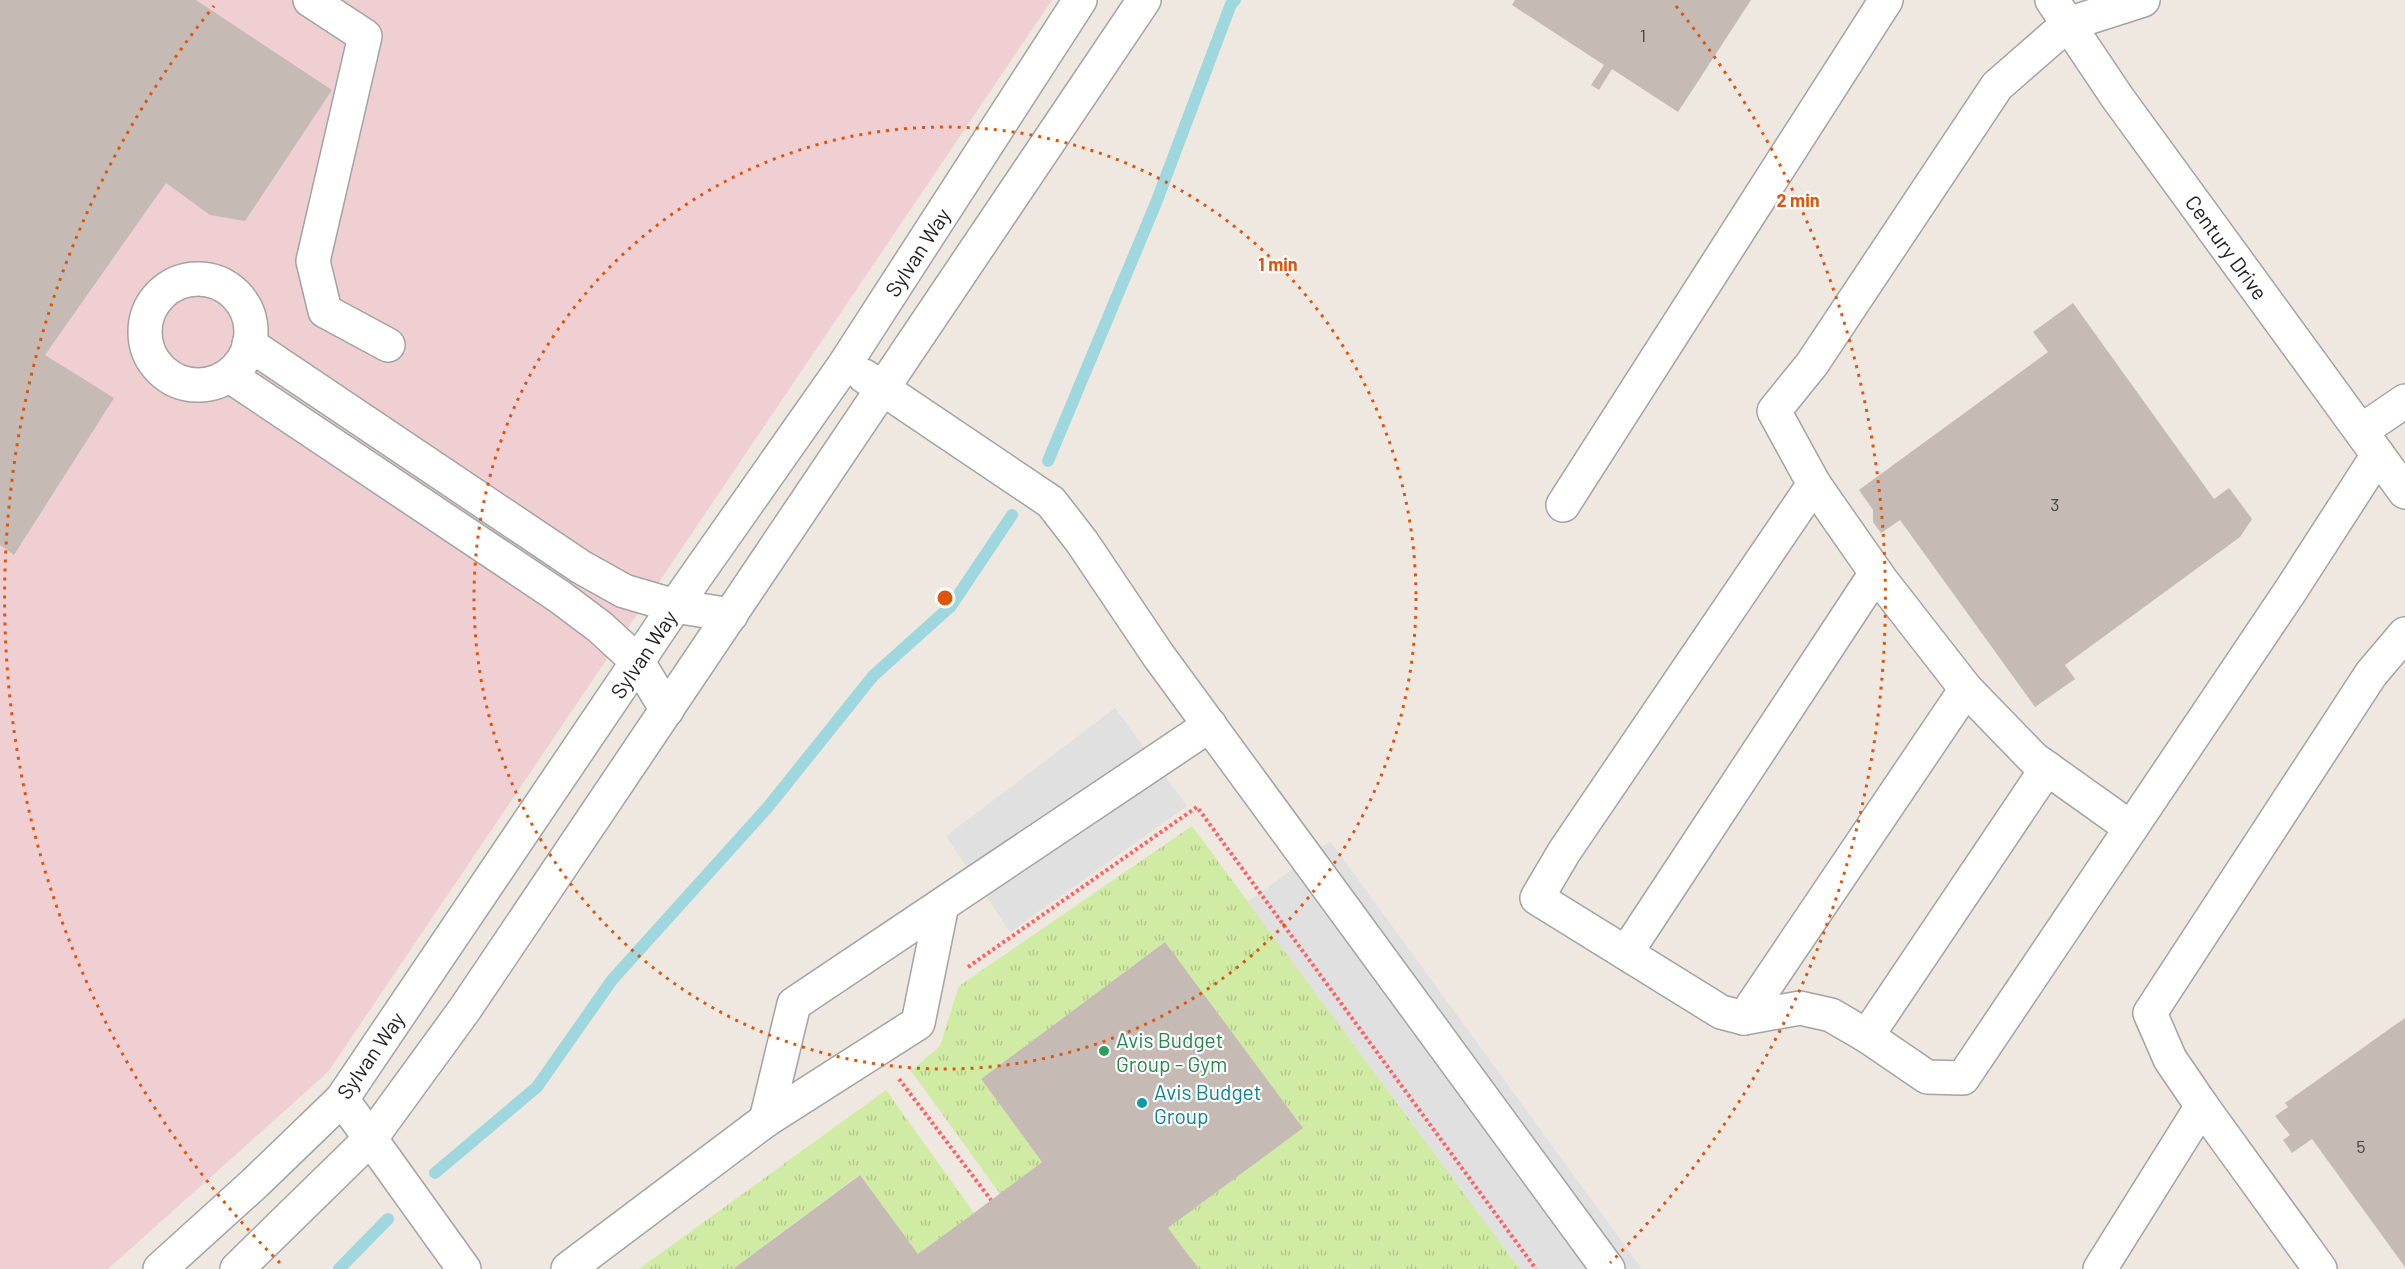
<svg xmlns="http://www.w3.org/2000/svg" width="2405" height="1269" viewBox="0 0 2405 1269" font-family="Barlow,sans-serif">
  <defs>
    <pattern id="grass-tufts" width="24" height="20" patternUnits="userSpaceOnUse" patternTransform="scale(1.5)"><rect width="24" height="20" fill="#d0eba4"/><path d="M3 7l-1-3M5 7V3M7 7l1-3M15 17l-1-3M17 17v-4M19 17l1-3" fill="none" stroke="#b2c98d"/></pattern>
  </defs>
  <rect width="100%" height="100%" fill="#eee8e1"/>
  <!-- commercial -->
  <path fill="#f0cfd2" d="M0 0H1052L328 1072 108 1269H0Z"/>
  <!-- grass -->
  <g fill="url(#grass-tufts)">
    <path d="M1192 826 1520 1269H1199L1168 1228 1303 1128 1165 942 981 1079 1042 1162 1000 1194 911 1071 940 1046 959 986Z"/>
    <path d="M886 1090 974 1213 918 1254 859 1175 733 1269H639Z"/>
  </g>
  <!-- parking -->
  <g fill="#e0e0e0">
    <path d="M1115 708 1187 806 1010 932 946 836Z"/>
    <path d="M1330 841 1642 1269H1520L1248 902Z"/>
  </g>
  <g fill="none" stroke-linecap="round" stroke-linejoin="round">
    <!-- stream -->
    <g stroke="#9fd7de" stroke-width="12">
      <path d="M1048 461 1156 203 1231 4 1235 0"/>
      <path d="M435 1173 537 1087 612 980 768 807 873 676 951 606 1012 515"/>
      <path d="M339 1269 388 1219"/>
    </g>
  </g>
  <!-- building -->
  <g fill="#c6bab4">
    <path d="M0 0H196L332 90 245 221 210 215 166 183 45 355 114 398 14 555 0 545Z"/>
    <path d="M1515 0H1751L1678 112 1612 69 1599 90 1591 85 1604 65 1512 5Z"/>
    <path d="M2073 303 2214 499 2229 488 2252 519 2240 537 2065 665 2075 679 2035 707 1900 520 1881 533 1873 522V510L1859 490 2048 352 2033 332Z"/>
    <path d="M1165 942 1303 1128 1168 1228 1199 1269H733L860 1175 918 1254 974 1213 1042 1162 981 1079Z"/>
    <path d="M2405 1018V1267L2312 1139 2292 1153 2283 1140 2290 1135 2275 1116 2288 1107 2285 1103Z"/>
  </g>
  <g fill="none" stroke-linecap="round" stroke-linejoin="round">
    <defs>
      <g id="minor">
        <path d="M310 0 365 36 313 261 325 311 388 345"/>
        <path d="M2052 0 2117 97 2405 492"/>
        <path d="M2143 0 2068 24 1997 86 1812 364 1774 411 1814 484 1564 852 1537 898 1721 1012 1744 1018 1800 1008 1831 1015 1867 1036 1927 1077 1963 1078 2291 590 2378 455"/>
        <circle cx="198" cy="332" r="53"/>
        <path d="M249 344 581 567 624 591 675 606 731 615"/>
        <path d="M230 376 560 597 600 627 638 662 667 710"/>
        <path d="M864 376 1051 502 1082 542 1158 655 1608 1269"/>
        <path d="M2361 431 2405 401"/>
        <path d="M1814 484 1881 580 1966 689 2034 759 2131 828"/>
        <path d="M1563 505 1886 0"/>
        <path d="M1626 953 1876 573"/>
        <path d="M1744 1018 1966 689"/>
        <path d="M1867 1036 2047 768"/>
        <path d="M342 1099 464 1269"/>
        <path d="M2202 1106 2320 1269"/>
        <path d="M766 1120 918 1023 942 905"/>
        <path d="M160 1269 255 1183 342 1099 675 606 845 364 1080 0"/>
        <path d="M237 1269 371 1138 465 1009 1144 0"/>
        <path d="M568 1269 766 1120 794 1004 1210 725"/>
        <path d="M2100 1269 2202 1106 2170 1059 2150 1013 2371 674 2405 634"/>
      </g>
    </defs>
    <!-- minor casing -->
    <use href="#minor" stroke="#a3a3a3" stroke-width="36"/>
    <!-- path -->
    <g stroke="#ff6164" stroke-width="4" stroke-dasharray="3 3" stroke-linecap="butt">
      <path d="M968 967 1197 807 1536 1269"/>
      <path d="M899 1079 991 1200"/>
    </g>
    <!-- minor -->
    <use href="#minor" stroke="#fff" stroke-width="33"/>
  </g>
  <!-- distance rings -->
  <g fill="none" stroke="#de560d" stroke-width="3" stroke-dasharray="3 6">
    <circle cx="945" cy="598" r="471"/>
    <path d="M280 1263A941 941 0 0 1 214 6M1676 6A941 941 0 0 1 1610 1263"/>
  </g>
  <!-- markers -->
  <circle fill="#2e9e5b" stroke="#fff" stroke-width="2" cx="1104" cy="1051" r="6"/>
  <circle fill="#0f9aa8" stroke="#fff" stroke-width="2" cx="1142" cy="1103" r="6"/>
  <g text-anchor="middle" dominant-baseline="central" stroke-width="4.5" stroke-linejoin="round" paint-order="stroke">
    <!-- number labels -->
    <g font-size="18" fill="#464442">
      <text x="1643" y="35">1</text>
      <text x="2055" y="504">3</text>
      <text x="2361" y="1146">5</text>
    </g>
    <!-- street labels -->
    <g font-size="21" fill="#1c1c1c" stroke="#fff">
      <text transform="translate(2227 247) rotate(54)">Century Drive</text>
      <text transform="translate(917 252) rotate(-57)">Sylvan Way</text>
      <text transform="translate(643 654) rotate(-56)">Sylvan Way</text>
      <text transform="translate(370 1055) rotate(-55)">Sylvan Way</text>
    </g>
    <!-- leisure labels -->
    <g font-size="21" fill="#27864d" stroke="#fff" text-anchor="start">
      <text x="1116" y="1039">Avis Budget<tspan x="1116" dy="24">Group - Gym</tspan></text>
    </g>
    <!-- culture labels -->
    <g font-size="21" fill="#0d838f" stroke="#fff" text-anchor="start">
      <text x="1154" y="1091">Avis Budget<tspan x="1154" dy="24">Group</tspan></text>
    </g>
  </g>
  <circle cx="945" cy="598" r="9" fill="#de560d" stroke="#fff" stroke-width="3"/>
  <g font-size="18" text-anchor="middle" font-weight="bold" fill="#de560d" stroke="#fff" stroke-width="4.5" stroke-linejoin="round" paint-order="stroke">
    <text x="1798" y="207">2 min</text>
    <text x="1278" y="271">1 min</text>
  </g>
</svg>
